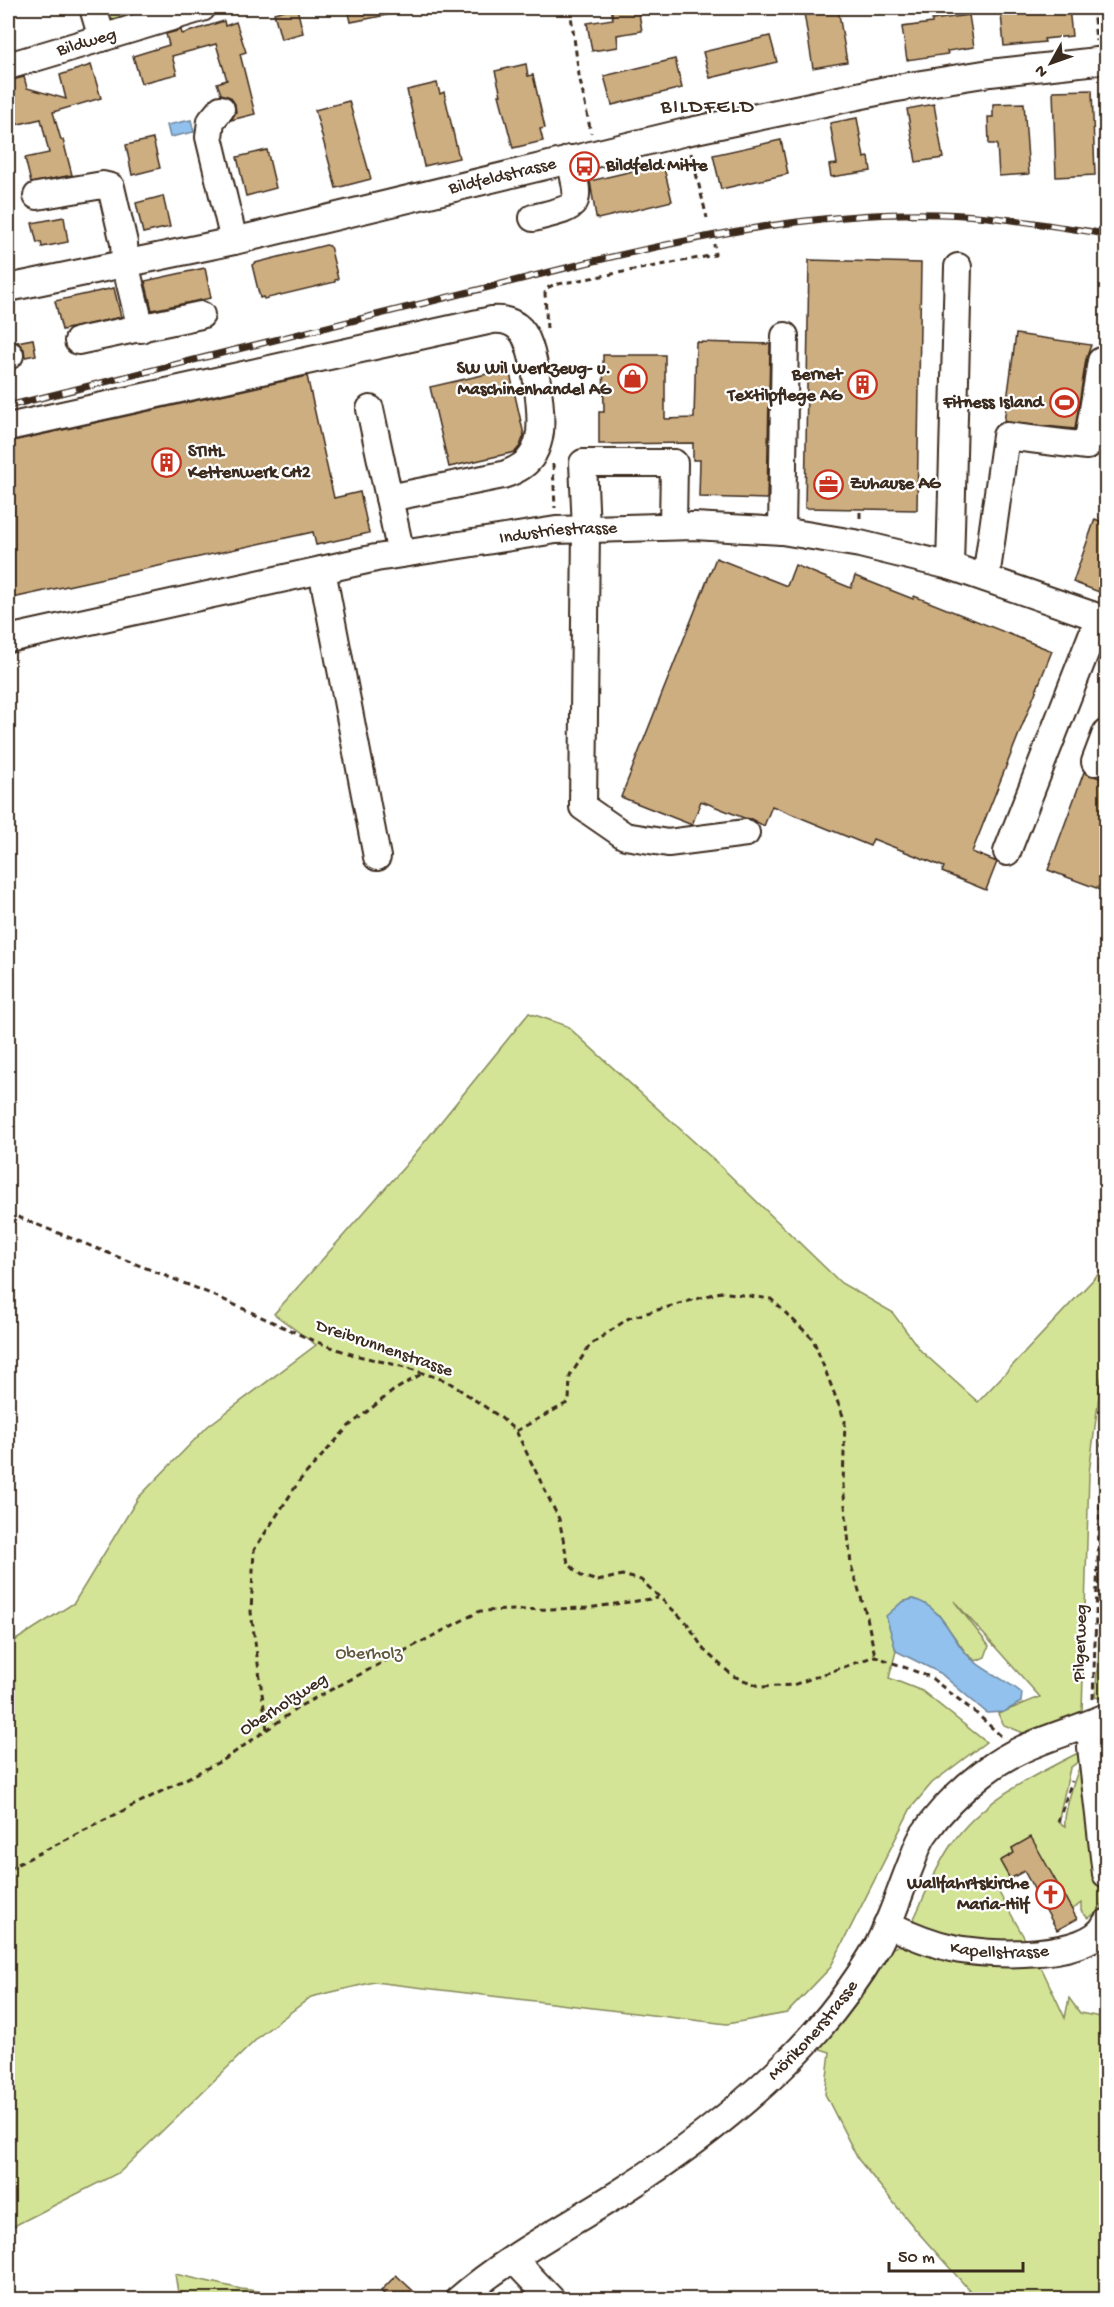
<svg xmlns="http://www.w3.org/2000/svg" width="1114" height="2307" viewBox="0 0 1114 2307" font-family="'Gochi Hand',sans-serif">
  <rect width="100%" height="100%" fill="#fff"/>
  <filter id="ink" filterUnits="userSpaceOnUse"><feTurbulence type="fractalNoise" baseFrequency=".0167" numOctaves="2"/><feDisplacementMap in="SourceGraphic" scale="12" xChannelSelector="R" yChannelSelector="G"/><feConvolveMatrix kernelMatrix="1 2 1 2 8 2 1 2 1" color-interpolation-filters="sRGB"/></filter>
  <g filter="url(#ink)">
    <!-- green -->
    <g fill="#d3e497" stroke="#87875a" stroke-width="1.5">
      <path d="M97 8H151L102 22Z"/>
      <path d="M529 1013 567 1026 713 1159 841 1283 892 1312 921 1351 978 1402 1106 1266V1359L1101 1380 1089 1473 1082 1711 1026 1734 1004 1725 998 1714 1040 1697 954 1601 989 1646 985 1657 976 1661 966 1653 938 1614 913 1599 902 1602 887 1616 896 1651 889 1678 922 1691 986 1742 932 1783 911 1808 830 1968 787 2013 727 2024 374 1982 311 1997 262 2034 120 2172 8 2229V1645L74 1603 138 1498 208 1426 316 1345 274 1314 405 1166Z"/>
      <path d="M1106 1463V1700L1095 1697 1101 1628Z"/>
      <path d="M1080 1752 1079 1761 1070 1768 1058 1822 1065 1826C1063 1813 1078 1767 1085 1754L1104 1885 1101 1910 1088 1918 1081 1911V1903L1072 1910 1031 1838 1012 1848 1014 1853 1000 1861 1010 1879 999 1885 997 1889 1025 1939 1003 1944 928 1933 912 1923C924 1898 935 1868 951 1845 981 1800 1033 1776 1080 1752Z"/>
      <path d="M904 1943 1019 1958 1042 1969 1065 2018 1069 1998 1080 2013 1106 2018V2299L978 2300 916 2230 858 2159 825 2094 830 2052 811 2046 886 1951Z"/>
      <path d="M175 2274 241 2289 323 2299H179Z"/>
    </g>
    <!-- water -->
    <g fill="#91c1ec" stroke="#6f859a" stroke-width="1.5">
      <path d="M191 120 194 132 170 137 167 125Z"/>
      <path d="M913 1599C939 1605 948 1631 964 1651 978 1669 1004 1678 1022 1693L1021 1702 1004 1712 987 1713 940 1673 896 1651 886 1616 902 1602Z"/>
    </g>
    <!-- building -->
    <g fill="#cdae81" stroke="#3b2a1e" stroke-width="1.5">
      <path d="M292 8H297L303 33 281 39 274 13Z"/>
      <path d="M348 8H391L392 14 351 22Z"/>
      <path d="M611 8H638L642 31 617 35 618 47 592 51 587 23 613 19Z"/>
      <path d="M838 8 847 62 813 68 804 13Z"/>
      <path d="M1031 8H1069L1072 36 1044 39 1045 42 1004 46 1001 14 1031 11Z"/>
      <path d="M969 15 974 47 947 51 948 54 907 60 902 27 932 23V20Z"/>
      <path d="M224 21 225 26 236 22 246 52 240 54 255 114 231 120 236 112 235 104 230 97 221 94 217 83 227 80 216 44 172 56 177 74 141 83 133 56 169 45 166 34 181 30 182 34Z"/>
      <path d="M770 36 777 62 710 78 703 52Z"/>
      <path d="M675 59 682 88 612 105 604 76Z"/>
      <path d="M526 64 528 76 533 75 545 128 540 129 543 141 513 148 499 95H501L495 71Z"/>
      <path d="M91 65 101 98 53 112 61 140H63L72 175 31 183 25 158 49 153 41 119 10 126 8 115V81L24 77 27 88 66 99 60 75Z"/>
      <path d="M437 83 440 94 444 92 459 158 424 166 407 90Z"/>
      <path d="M1092 90 1095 175 1056 177 1053 91Z"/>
      <path d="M349 101 371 179 336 188 315 110Z"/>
      <path d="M1024 103 1029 174 999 176 997 144H989L988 117H993V104Z"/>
      <path d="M934 104 943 158 916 162 907 109Z"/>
      <path d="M857 118 864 158 869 157 871 171 831 177 829 165 837 164 830 123Z"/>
      <path d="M153 139 160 168 132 175 126 145Z"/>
      <path d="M781 140 788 174 721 189 713 155Z"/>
      <path d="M267 150 276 188 246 196 237 157Z"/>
      <path d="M663 164 672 201 598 219 596 217 590 181Z"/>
      <path d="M163 196 170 227 143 233 136 203Z"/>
      <path d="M64 217 68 242 42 247 41 242 37 243 32 223Z"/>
      <path d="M326 245 330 246 338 279 335 280V282L264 299 263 297 260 298 252 265 255 263Z"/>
      <path d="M809 260 921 263 917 510 805 508Z"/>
      <path d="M205 268 211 298 152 310 145 281Z"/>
      <path d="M114 288 121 317 62 330 55 301Z"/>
      <path d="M1016 334 1091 345 1086 359 1075 429 1004 422Z"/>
      <path d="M33 339 36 355 25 357 24 349 17 342Z"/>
      <path d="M696 342 770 344 767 499 699 497 700 460H693V443L599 444V412H604L603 355H665V419L694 418Z"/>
      <path d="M509 369 524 435 520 446 515 452 449 467 430 387Z"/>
      <path d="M307 376 334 498 360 492 369 533 316 545 313 532 8 599V442Z"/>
      <path d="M1095 519 1107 524V595L1073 582Z"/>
      <path d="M716 558 787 586 795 565 851 588 855 576 913 599 914 596 1052 651 972 852 997 862 986 890 942 872 944 867 873 839 870 846 772 806 764 826 751 819 744 818 701 801 692 825 621 797Z"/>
      <path d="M1084 772 1107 781V892L1048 870Z"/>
      <path d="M1031 1837 1077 1919 1057 1930 1024 1871 1010 1879 1000 1861 1014 1853 1012 1848Z"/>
      <path d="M396 2275 423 2300H390L381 2291Z"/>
    </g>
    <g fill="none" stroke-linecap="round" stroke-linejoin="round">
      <defs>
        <g id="minor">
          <path d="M93 8 102 38"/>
          <path id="s1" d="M8 66 202 8"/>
          <path d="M221 109 211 121 209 137 234 241"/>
          <path d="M37 196 103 185 111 187 124 243 125 263 141 329"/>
          <path d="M533 218C582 206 581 208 570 159"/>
          <path id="s2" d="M8 288 234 241 686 132 891 89 990 73 1106 60"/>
          <path d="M78 341 201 315"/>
          <path d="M8 356 10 355"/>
          <path d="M370 409 401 554"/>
          <path d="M8 427 492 320C503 319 513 321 521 330 535 345 542 411 540 432 539 440 537 447 533 454 527 465 515 471 503 475L389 498"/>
          <path d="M673 526 674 463H583L586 529 583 807 625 836 668 843 746 833"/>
          <path d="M782 531 785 336"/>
          <path d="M950 566 958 267"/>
          <path d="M322 570 377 857"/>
          <path d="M986 578 1006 436 1087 446 1101 361"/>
          <path id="s3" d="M8 639 376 558 556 530 694 526 782 531 860 544 950 566 1106 620"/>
          <path d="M1095 762 1106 733"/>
          <path d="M1007 852 1099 617"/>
          <path d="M1097 1721 1092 1732 1091 1747 1106 1874"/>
          <path id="s4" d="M887 1924C908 1934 930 1943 952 1948 986 1956 1090 1960 1106 1923"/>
          <path d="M513 2259 552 2300"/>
          <path id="s5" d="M458 2300C507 2257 566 2227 621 2192 678 2156 732 2115 781 2068 818 2033 851 1991 877 1947 891 1921 900 1891 911 1864 915 1854 918 1843 924 1834 939 1812 962 1789 983 1773 1023 1742 1062 1736 1106 1717"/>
        </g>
      </defs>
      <!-- minor casing -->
      <use href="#minor" stroke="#3b2a1e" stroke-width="30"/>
      <!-- path -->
      <g stroke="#3b2a1e" stroke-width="3" stroke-dasharray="6 4.5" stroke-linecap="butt">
        <path d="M570 8 579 75 591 133"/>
        <path d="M1093 8 1096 41"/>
        <path d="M946 14 1003 8"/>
        <path d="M691 153 707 218"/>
        <path d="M547 329 545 293 547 288 553 285 715 255 714 244"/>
        <path d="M553 464 555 508"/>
        <path d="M860 512V522"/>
        <path d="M8 1213 211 1294 314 1341 354 1355 405 1367 447 1381 500 1417 516 1431 559 1519 568 1563 581 1576 598 1581 622 1575 641 1580 687 1623 704 1650 733 1676 762 1687 793 1685 875 1656 930 1677 976 1713 1002 1737"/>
        <path d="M516 1431 569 1402 570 1376 590 1345 629 1318 721 1292 771 1299 813 1339 845 1421 843 1485 851 1565 867 1617 875 1656"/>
        <path d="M1093 1699 1102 1445 1106 1422"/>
        <path d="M267 1730 251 1612 254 1550 300 1480 349 1426 393 1391 423 1373"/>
        <path d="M1058 1822 1072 1781"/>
        <path d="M8 1869 225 1759 302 1705 480 1611 587 1608 658 1598"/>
      </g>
      <!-- minor -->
      <use href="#minor" stroke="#fff" stroke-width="26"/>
      <defs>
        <path id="rail" d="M8 406 590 262C705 235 821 211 940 214 995 215 1051 226 1106 234"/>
      </defs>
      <!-- rail casing -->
      <use href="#rail" stroke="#3b2a1e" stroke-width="7"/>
      <!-- rail -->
      <use href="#rail" stroke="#fff" stroke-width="4.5" stroke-dasharray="14" stroke-linecap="butt"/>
    </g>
  </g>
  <!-- icons -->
  <defs>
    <symbol id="bus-ring" viewBox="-11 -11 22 22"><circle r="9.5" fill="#fff" stroke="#c8321e" stroke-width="1.5"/><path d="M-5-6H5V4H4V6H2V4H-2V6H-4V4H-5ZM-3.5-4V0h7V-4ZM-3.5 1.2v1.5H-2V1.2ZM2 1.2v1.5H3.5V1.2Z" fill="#c8321e"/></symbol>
    <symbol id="shop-ring" viewBox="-11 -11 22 22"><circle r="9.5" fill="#fff" stroke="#c8321e" stroke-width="1.5"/><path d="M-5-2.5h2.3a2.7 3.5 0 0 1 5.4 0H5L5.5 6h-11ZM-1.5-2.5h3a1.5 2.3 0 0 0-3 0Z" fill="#c8321e"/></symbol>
    <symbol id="building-ring" viewBox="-11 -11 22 22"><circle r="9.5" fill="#fff" stroke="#c8321e" stroke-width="1.5"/><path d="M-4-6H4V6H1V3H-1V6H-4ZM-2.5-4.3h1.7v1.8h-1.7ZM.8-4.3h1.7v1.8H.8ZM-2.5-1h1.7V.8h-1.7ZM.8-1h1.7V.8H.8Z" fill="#c8321e"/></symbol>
    <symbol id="stadium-ring" viewBox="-11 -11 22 22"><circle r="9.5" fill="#fff" stroke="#c8321e" stroke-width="1.5"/><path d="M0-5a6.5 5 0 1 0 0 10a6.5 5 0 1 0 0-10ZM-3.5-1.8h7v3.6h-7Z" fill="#c8321e"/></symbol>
    <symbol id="office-ring" viewBox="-11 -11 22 22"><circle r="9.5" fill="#fff" stroke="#c8321e" stroke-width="1.5"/><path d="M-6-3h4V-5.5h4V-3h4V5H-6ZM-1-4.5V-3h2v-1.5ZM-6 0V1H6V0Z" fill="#c8321e"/></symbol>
    <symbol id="church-ring" viewBox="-11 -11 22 22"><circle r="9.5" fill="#fff" stroke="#c8321e" stroke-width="1.5"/><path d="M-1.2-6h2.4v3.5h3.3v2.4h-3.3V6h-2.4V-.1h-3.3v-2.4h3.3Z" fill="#c8321e"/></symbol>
  </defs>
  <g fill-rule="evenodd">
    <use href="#bus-ring" x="568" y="150" width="33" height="33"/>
    <use href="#shop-ring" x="616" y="362" width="33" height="33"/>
    <use href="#building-ring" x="846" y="368" width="33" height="33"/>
    <use href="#stadium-ring" x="1048" y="386" width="33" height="33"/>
    <use href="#building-ring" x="150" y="446" width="33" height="33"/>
    <use href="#office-ring" x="812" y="468" width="33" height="33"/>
    <use href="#church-ring" x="1034" y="1878" width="33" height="33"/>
  </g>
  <g text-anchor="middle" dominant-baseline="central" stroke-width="4.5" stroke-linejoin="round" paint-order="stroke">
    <!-- street labels -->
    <g font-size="18" fill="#3b2a1e" stroke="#fff">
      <text stroke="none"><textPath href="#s1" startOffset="82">Bildweg</textPath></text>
      <text stroke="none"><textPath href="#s2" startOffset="507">Bildfeldstrasse</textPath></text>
      <text stroke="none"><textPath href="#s3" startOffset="561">Industriestrasse</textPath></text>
      <text transform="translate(384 1349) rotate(19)">Dreibrunnenstrasse</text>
      <text transform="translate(1081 1643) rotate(-88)">Pilgerweg</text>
      <text transform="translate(284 1705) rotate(-33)">Oberholzweg</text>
      <text stroke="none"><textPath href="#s4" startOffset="117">Kapellstrasse</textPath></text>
      <text stroke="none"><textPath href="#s5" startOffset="448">Mörikonerstrasse</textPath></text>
    </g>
    <!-- poi labels -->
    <g font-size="18" font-weight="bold" fill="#3b2a1e" stroke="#fff" text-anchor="end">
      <text x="606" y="166" text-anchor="start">Bildfeld Mitte</text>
      <text x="611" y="369">SW Wil Werkzeug- u.<tspan x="611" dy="21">Maschinenhandel AG</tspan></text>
      <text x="842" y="375">Bernet<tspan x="842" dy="21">Textilpflege AG</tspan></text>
      <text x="1043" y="403">Fitness Island</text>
      <text x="188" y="452" text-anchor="start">STIHL<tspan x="188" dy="21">Kettenwerk CH2</tspan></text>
      <text x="850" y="484" text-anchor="start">Zuhause AG</text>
      <text x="1029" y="1884">Wallfahrtskirche<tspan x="1029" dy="21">Maria-Hilf</tspan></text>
    </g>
    <!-- park labels -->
    <g font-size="18" fill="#61583c" stroke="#fff">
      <text x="369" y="1654">Oberholz</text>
    </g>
    <!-- quarter labels -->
    <g font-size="21" letter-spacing="1.5" fill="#3b2a1e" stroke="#fff">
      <text x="708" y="108">BILDFELD</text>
    </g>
  </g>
  <!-- margin -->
  <rect width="1114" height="2307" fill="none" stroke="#fff" stroke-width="30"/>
  <rect x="15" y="15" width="1084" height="2277" fill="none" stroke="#3b2a1e" stroke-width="2" filter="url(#ink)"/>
  <!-- north arrow -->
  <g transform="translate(1051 63) rotate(230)" stroke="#ffffff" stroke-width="4.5" paint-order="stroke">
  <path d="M0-4.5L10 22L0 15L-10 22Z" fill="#3b2a1e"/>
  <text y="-9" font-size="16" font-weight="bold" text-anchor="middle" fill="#3b2a1e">N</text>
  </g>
  <!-- scale -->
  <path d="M889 2262v9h134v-9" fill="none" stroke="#3b2a1e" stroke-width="3"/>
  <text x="898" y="2262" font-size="18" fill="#3b2a1e" stroke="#ffffff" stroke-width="4.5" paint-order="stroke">50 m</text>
</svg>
